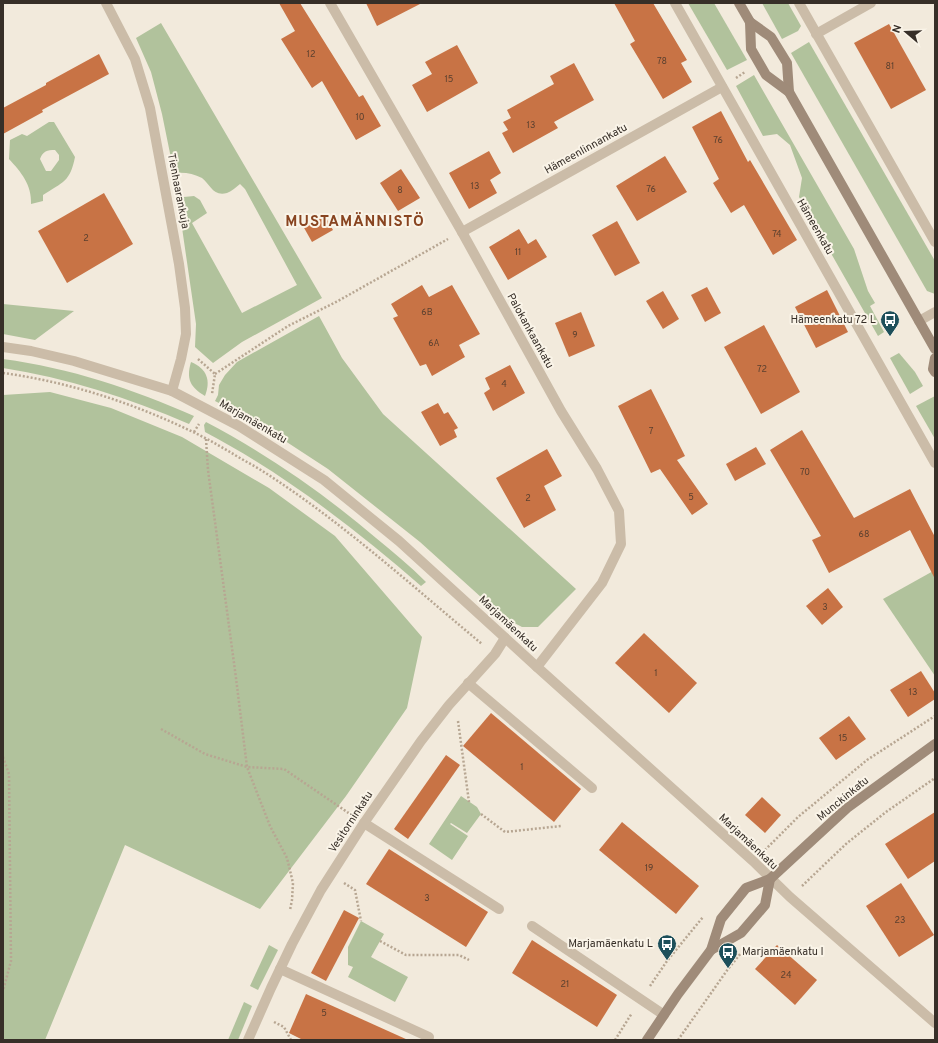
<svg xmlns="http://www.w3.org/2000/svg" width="938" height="1043" viewBox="0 0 938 1043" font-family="Overpass,sans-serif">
  <rect width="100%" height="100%" fill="#f2eadc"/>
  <!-- green -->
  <g fill="#b1c29c" fill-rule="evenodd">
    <path d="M688 3H714L747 60 727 70Z"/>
    <path d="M762 3H788L801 26 798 31 782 39Z"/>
    <path d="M161 23 322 298 242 342 213 363 195 347 196 324 179 207 180 200 184 197 194 196 200 200 207 213 192 223 242 313 297 285 245 189 240 184C236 187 232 191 227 193 213 197 210 184 202 178 193 173 184 172 174 173L162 114 151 72 136 38Z"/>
    <path d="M809 42 935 261V294L927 291 791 53Z"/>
    <path d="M754 75 854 249 868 291 875 303 870 306 884 332 878 336 799 197 802 178 790 145 777 134 763 136 736 86Z"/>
    <path d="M49 122H54L75 157C70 182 63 182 43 195V201L31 204C32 185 21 172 9 159L10 140 22 134 27 136ZM55 150 59 155V160L51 171H46L40 159C43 151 47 150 55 150Z"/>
    <path d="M3 304 74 311 35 340 3 334Z"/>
    <path d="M319 316 342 358 383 414 576 589 538 627H522L503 617 420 542 328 469 276 435 248 418 215 401 218 395 219 385 225 375 237 362Z"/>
    <path d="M899 353 915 372 923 386 910 394 890 358Z"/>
    <path d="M3 359C70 368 133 389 194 416L189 424C129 398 67 378 3 368Z"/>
    <path d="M191 362C207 369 211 380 205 396 190 387 186 379 191 362Z"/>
    <path d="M50 392 111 408 182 437 269 488 335 536 422 637 407 708 346 796 260 909 125 845 45 1040H3V395Z"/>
    <path d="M935 396V439L916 406Z"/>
    <path d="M206 422C267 454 323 493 376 538 393 552 410 566 426 582L421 586C354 528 283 473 205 432L204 425Z"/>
    <path d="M935 570V676L883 599Z"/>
    <path d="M461 796 477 807 481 814 467 833 451 823 450 824 468 836 452 860 429 844Z"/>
    <path d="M361 921 384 934 371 957 408 977 395 1002 348 977 353 967 348 965V947Z"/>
    <path d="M269 945 278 950 258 990 250 986Z"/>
    <path d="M244 1002 252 1006 238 1040H228Z"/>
  </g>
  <!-- building -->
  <g fill="#c87345">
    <path d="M279 3H300L359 97 363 95 381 126 356 140 322 81 312 88 281 39 295 31Z"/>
    <path d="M366 3H422L377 26Z"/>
    <path d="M614 3H653L687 60 681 63 692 82 663 99 630 44 635 41Z"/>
    <path d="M889 24 926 90 891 109 854 43Z"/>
    <path d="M457 45 478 83 427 112 412 85 432 74 425 62Z"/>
    <path d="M99 54 109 74 42 110 43 112 3 134V108L46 85V83Z"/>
    <path d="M574 63 594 100 554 122 558 128 513 153 502 133 508 130 503 122 511 118 507 110 554 84 550 76Z"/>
    <path d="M721 111 748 162 750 160 797 240 773 255 744 205 731 213 713 183 719 179 692 127Z"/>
    <path d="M489 151 501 173 490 180 497 193 469 209 449 173Z"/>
    <path d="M665 156 687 192 637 221 616 186Z"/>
    <path d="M401 169 420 198 398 211 380 183Z"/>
    <path d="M104 193 133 244 67 283 38 231Z"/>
    <path d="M324 214 333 230 312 242 303 226Z"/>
    <path d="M617 221 640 263 615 276 592 235Z"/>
    <path d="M519 229 528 244 536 239 547 257 508 280 489 247Z"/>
    <path d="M422 285 429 297 452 285 480 334 459 345 465 357 432 376 426 364 420 366 393 318 398 316 391 304Z"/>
    <path d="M707 287 721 313 705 322 691 295Z"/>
    <path d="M827 290 848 332 816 348 795 307Z"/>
    <path d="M663 291 679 319 663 329 646 301Z"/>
    <path d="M581 312 595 346 569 357 555 323Z"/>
    <path d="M764 325 800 392 761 414 724 347Z"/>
    <path d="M510 365 525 393 493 411 484 393 490 389 485 378Z"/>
    <path d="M651 389 685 456 677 460 708 504 692 515 660 469 651 473 618 406Z"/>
    <path d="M438 403 444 414 448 412 458 428 454 430 457 437 440 446 421 412Z"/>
    <path d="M802 430 854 518 910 489 935 537V579L910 530 829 573 812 540 821 536 770 450Z"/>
    <path d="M756 447 766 464 735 481 726 464Z"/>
    <path d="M547 449 562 476 544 486 556 510 524 528 496 478Z"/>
    <path d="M828 588 843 607 822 625 806 606Z"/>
    <path d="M644 633 697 683 669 713 615 663Z"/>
    <path d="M921 671 935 693V699L908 717 890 690Z"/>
    <path d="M491 713 581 789 554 822 463 746Z"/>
    <path d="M849 716 866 739 836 760 819 738Z"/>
    <path d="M446 755 460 765 408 839 394 829Z"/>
    <path d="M762 797 781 815 765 833 745 815Z"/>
    <path d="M935 812V861L908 879 885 844Z"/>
    <path d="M622 822 699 886 676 914 599 850Z"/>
    <path d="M389 849 488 912 466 947 366 884Z"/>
    <path d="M901 883 934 935 899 957 866 906Z"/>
    <path d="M344 910 359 918 326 981 311 973Z"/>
    <path d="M532 940 617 995 597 1027 512 973Z"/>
    <path d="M777 945 817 980 795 1005 755 969Z"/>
    <path d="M306 994 408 1040H303L289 1033Z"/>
  </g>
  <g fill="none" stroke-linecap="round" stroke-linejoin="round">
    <!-- path -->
    <g stroke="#b7a692" stroke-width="2.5" stroke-dasharray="2 2" stroke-linecap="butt">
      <path d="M736 78 745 72"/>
      <path d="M198 359 215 374 212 394"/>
      <path d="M3 373C69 382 133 403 193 432 206 438 218 445 230 452 241 459 253 465 264 472 342 522 411 585 482 644"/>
      <path d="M215 374 288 326 338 301 448 239"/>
      <path d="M194 432 199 424"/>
      <path d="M206 439 208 470 236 678 247 767 270 826 287 858 293 883 292 900 290 910"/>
      <path d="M458 721 469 802"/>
      <path d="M161 729 205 754 247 767 284 769 350 814"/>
      <path d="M3 757 9 774 11 961 3 991"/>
      <path d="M481 814 505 832 561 826"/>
      <path d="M765 850 798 817 867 760 935 716"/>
      <path d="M344 883 355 890 361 921"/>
      <path d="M802 886 847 843 886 812 935 778"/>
      <path d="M380 941 406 955H459L469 960"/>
      <path d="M650 986 667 961 703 917"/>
      <path d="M274 1022 284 1027 291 1040"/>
      <path d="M615 1040 632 1013"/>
      <path d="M678 1040 728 969 741 953"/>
    </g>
    <!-- lane -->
    <g stroke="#cbbca8" stroke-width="10">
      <path d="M468 683 592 788"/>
      <path d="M364 823 499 909"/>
      <path d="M532 926 664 1015"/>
      <path d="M280 969 429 1037"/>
    </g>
    <!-- street -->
    <g stroke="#cbbca8" stroke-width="10">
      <path d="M106 3 135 59 150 108 179 264 185 308 186 334 181 359 172 391"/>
      <path d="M330 3 462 232 561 411 597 469 619 511 621 544 602 583 537 667"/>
      <path d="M675 3 935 463"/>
      <path d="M799 3 935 242"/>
      <path d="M816 34 871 3"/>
      <path d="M462 232 722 87"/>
      <path d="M919 321 935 312"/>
      <path d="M3 347 31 351 74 361 172 391 239 426 324 480 399 541 537 667 753 861 790 897 935 1023"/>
      <path d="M248 1040 271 988 292 944 321 890 364 823 421 741 449 705 495 654 505 638"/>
    </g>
    <!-- secondary -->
    <g stroke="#9f8b79" stroke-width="10">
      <path d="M739 3 750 22 771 37 787 63 789 92"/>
      <path d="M750 22 751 49 766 75 789 92 935 349"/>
      <path d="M935 358 933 369 935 372"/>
      <path d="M711 950 741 933 765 905 770 879"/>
      <path d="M647 1040 678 994 711 950 721 919 746 888 770 879 847 808 935 744"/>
    </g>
  </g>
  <!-- icons -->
  <defs>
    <symbol id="bus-pin" viewBox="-11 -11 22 30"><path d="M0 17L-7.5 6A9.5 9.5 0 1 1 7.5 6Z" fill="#1d4f5a" stroke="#faf4e8"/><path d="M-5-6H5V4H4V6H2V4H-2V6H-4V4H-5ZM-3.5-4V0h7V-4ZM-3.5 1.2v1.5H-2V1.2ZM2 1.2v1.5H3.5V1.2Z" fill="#fff"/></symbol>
  </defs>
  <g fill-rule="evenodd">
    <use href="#bus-pin" x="879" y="309" width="22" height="30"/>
    <use href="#bus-pin" x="656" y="933" width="22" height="30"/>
    <use href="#bus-pin" x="717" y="941" width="22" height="30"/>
  </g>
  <g text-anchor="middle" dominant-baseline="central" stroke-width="4" stroke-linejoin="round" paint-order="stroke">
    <!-- number labels -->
    <g font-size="9" fill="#5b402f">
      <text x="311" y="54">12</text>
      <text x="662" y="61">78</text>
      <text x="890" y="66">81</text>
      <text x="449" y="79">15</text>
      <text x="360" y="117">10</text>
      <text x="531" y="125">13</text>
      <text x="718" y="140">76</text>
      <text x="475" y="186">13</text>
      <text x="651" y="189">76</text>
      <text x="400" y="190">8</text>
      <text x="777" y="234">74</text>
      <text x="86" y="238">2</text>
      <text x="518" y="252">11</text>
      <text x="427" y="312">6B</text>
      <text x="575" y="335">9</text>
      <text x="434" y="343">6A</text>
      <text x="762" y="369">72</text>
      <text x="504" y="384">4</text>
      <text x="651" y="431">7</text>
      <text x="805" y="472">70</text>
      <text x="691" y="497">5</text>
      <text x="528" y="498">2</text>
      <text x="864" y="534">68</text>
      <text x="825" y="607">3</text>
      <text x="656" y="673">1</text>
      <text x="913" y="692">13</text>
      <text x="843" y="738">15</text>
      <text x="522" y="767">1</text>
      <text x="649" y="868">19</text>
      <text x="427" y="898">3</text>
      <text x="900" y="920">23</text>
      <text x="786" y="975">24</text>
      <text x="565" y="984">21</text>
      <text x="324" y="1013">5</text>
    </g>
    <!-- street labels -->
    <g font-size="11" fill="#372f28" stroke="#faf4e8">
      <text transform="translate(586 149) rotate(-29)">Hämeenlinnankatu</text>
      <text transform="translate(178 191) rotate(79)">Tienhaarankuja</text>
      <text transform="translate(815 227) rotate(60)">Hämeenkatu</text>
      <text transform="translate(530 331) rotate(61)">Palokankaankatu</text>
      <text transform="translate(253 422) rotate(30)">Marjamäenkatu</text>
      <text transform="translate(508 624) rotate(43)">Marjamäenkatu</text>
      <text transform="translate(843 799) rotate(-39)">Munckinkatu</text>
      <text transform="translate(351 822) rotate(-57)">Vesitorninkatu</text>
      <text transform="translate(748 842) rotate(43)">Marjamäenkatu</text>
    </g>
    <!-- poi labels -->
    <g font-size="11" fill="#372f28" stroke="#faf4e8" text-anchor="end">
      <text x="876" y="320">Hämeenkatu 72 L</text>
      <text x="653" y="944">Marjamäenkatu L</text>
      <text x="742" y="952" text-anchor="start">Marjamäenkatu I</text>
    </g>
    <!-- district labels -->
    <g font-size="15" font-weight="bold" letter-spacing="1" fill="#884420" stroke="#faf4e8">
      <text x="355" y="222">MUSTAMÄNNISTÖ</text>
    </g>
  </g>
  <!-- border -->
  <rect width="938" height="1043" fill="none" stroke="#372f28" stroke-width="8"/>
  <!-- north arrow -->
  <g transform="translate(906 32) rotate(289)" stroke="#faf4e8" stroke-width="3" paint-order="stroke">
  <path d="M0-3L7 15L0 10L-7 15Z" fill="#372f28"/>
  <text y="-6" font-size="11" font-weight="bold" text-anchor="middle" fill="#372f28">N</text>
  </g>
</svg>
